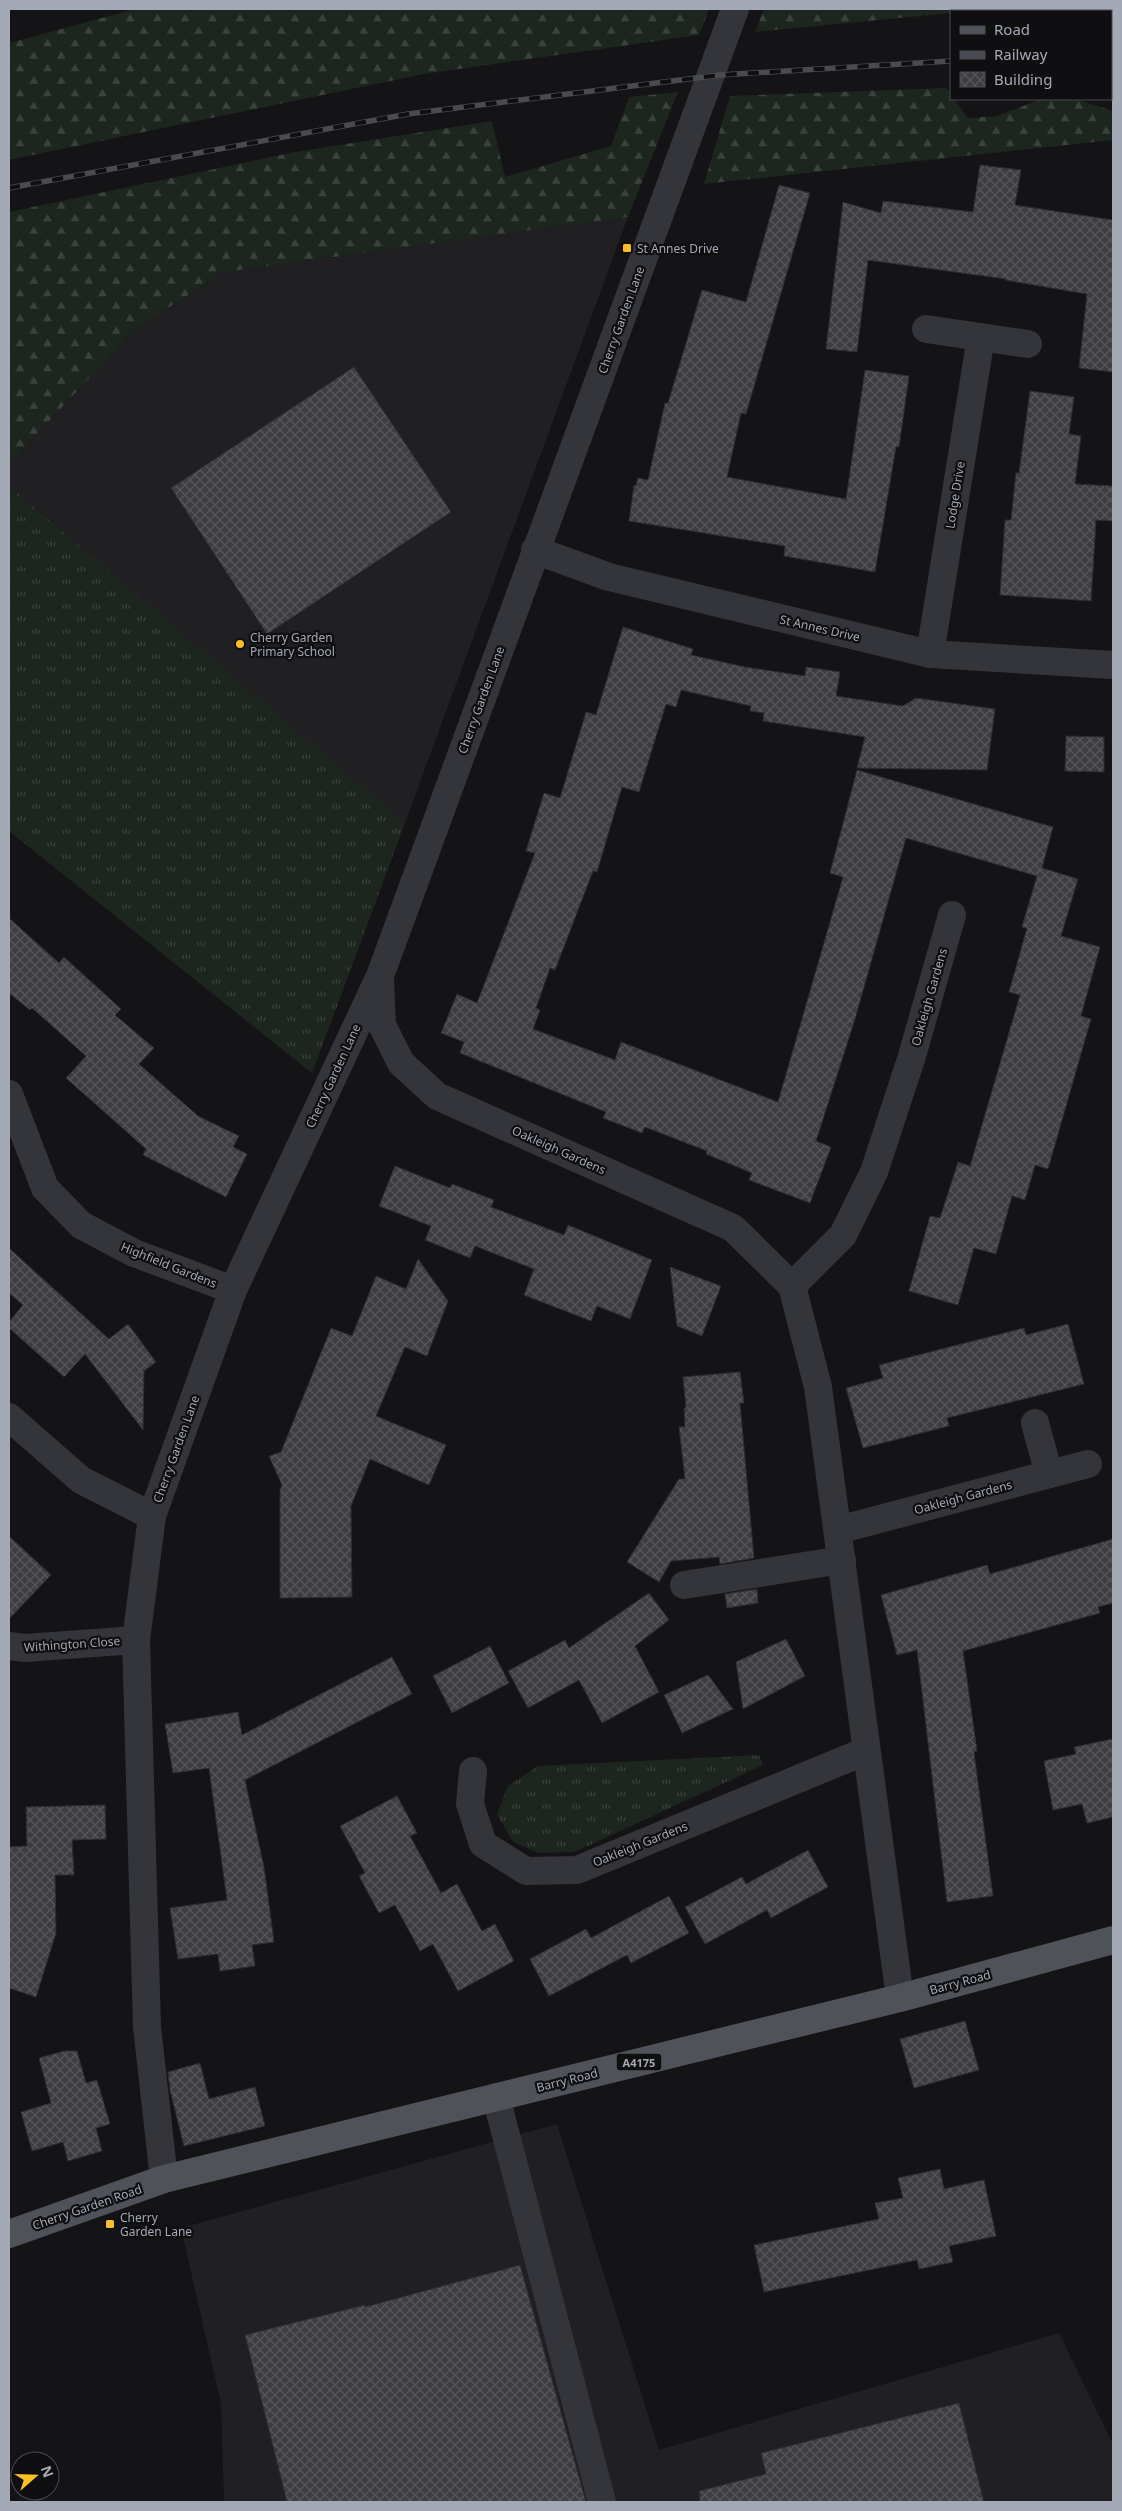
<svg xmlns="http://www.w3.org/2000/svg" width="1122" height="2511" viewBox="0 0 1122 2511" font-family="'Noto Sans',sans-serif">
  <defs>
    <pattern id="grass-tufts" width="24" height="20" patternUnits="userSpaceOnUse" patternTransform="scale(1.25)"><rect width="24" height="20" fill="#1d251f"/><path d="M3 7l-1-3M5 7V3M7 7l1-3M15 17l-1-3M17 17v-4M19 17l1-3" fill="none" stroke="#3b423d"/></pattern>
    <pattern id="forest-firs" width="22" height="20" patternUnits="userSpaceOnUse" patternTransform="scale(1.25)"><rect width="22" height="20" fill="#1d251f"/><path d="M5 1l3.5 6h-7zM16 11l3.5 6h-7z" fill="#3b423d"/></pattern>
    <pattern id="building-cross-hatch" width="8" height="8" patternUnits="userSpaceOnUse" patternTransform="scale(1.25)"><rect width="8" height="8" fill="#3e3e42"/><path d="M0 0l8 8M0 8l8-8" fill="none" stroke="#57575b"/></pattern>
  </defs>
  <rect width="100%" height="100%" fill="#141315"/>
  <!-- built -->
  <g fill="#201f22">
    <path d="M628 217 405 823 312 1073 9 831V464L135 329 224 272Z"/>
    <path d="M557 2124 659 2450 1059 2333 1113 2444V2502H224L221 2404 181 2228Z"/>
  </g>
  <!-- grass -->
  <g fill="url(#grass-tufts)">
    <path d="M9 486 405 823 312 1073 9 831Z"/>
    <path d="M759 1755 763 1765 575 1852 539 1853 513 1842 497 1814 508 1786 538 1766Z"/>
  </g>
  <!-- forest -->
  <g fill="url(#forest-firs)">
    <path d="M135 9H709L699 35 424 74 9 160V43Z"/>
    <path d="M764 9H1068L951 11V13L755 32Z"/>
    <path d="M946 88 951 94V99H954L968 118 997 116 1041 99H1076L1113 111V140L704 184 730 96Z"/>
    <path d="M678 92 628 217 224 272 135 329 9 464V212L295 152 492 121 505 177 611 146 629 97Z"/>
  </g>
  <!-- building -->
  <g fill="url(#building-cross-hatch)" stroke="#2e2d31">
    <path d="M980 165 1021 170 1015 205 1113 220V372L1079 368 1087 294 1005 280 1006 279 868 260 857 352 826 349 843 202 881 213 883 201 973 212Z"/>
    <path d="M779 185 810 193 746 414 741 413 727 477 846 499 865 370 909 376 899 447H896L875 572 784 556 785 546 629 521 634 485 636 486 638 478 648 480 665 403H668L702 290 746 302Z"/>
    <path d="M354 367 451 512 267 634 171 488Z"/>
    <path d="M1030 391 1074 397 1069 434 1081 436 1075 484 1113 486V521L1096 520 1091 601 1000 595 1005 520H1011L1016 473H1019Z"/>
    <path d="M623 627 693 649 691 655 745 667 805 676 806 667 840 672 836 696 903 706 916 698 995 709 987 770 857 768 865 737 763 721 764 713 750 711 751 706 681 690 676 707 666 704 639 792 622 787 597 872 593 871 555 970 550 968 536 1008 540 1010 533 1029 615 1060 621 1042 778 1102 843 877 830 873 857 770 1053 827 1042 868 1078 879 1061 936 1100 947 1081 1016 1091 1019 1048 1169 1035 1165 1025 1200 1012 1196 996 1254 974 1248 958 1305 909 1291 930 1216 940 1218 958 1162 970 1166 1020 995 1009 992 1027 928 1022 927 1037 876 906 838 855 1019 816 1141 831 1147 810 1203 749 1180 752 1173 706 1154 707 1151 645 1127 642 1133 603 1118 606 1112 460 1053 464 1042 441 1033 457 994 477 1003 535 853 526 851 544 793 560 798 586 712 596 715Z"/>
    <path d="M1066 736 1104 737V772L1065 771Z"/>
    <path d="M9 918 59 963 64 957 121 1009 115 1015 154 1048 139 1064 198 1116 239 1136 233 1147 247 1154 226 1197 143 1155 146 1149 66 1078 86 1056 32 1008 30 1010 9 993Z"/>
    <path d="M395 1166 450 1188 452 1184 494 1200 491 1207 564 1235 568 1225 652 1260 630 1319 597 1306 591 1321 524 1295 534 1269 475 1246 470 1258 425 1240 431 1226 379 1206Z"/>
    <path d="M9 1248 109 1339 128 1324 156 1362 144 1371 143 1430 85 1354 64 1377 9 1328V1322L23 1305 9 1293Z"/>
    <path d="M418 1259 448 1301 427 1356 405 1347 376 1416 446 1445 429 1485 370 1459 351 1506 352 1597 280 1598V1490L282 1485 269 1456 281 1452 331 1328 352 1336 376 1276 406 1289Z"/>
    <path d="M670 1267 721 1286 702 1336 677 1326Z"/>
    <path d="M1068 1324 1084 1384 947 1418 949 1426 863 1448 846 1388 883 1378 879 1365 1024 1328 1026 1335Z"/>
    <path d="M740 1372 744 1403H740L754 1558 720 1564 719 1557 671 1561 659 1582 627 1562 679 1479H685L679 1427H685L684 1408H686L683 1377Z"/>
    <path d="M9 1536 51 1575 9 1619Z"/>
    <path d="M1113 1539V1603L1098 1607 1100 1613 963 1651 977 1751 974 1752 993 1896 947 1902 917 1650 897 1655 881 1595 987 1565 990 1574Z"/>
    <path d="M757 1589 758 1603 727 1608 725 1594Z"/>
    <path d="M649 1593 669 1620 635 1646 659 1692 602 1723 579 1680 528 1708 508 1671 565 1640 569 1648Z"/>
    <path d="M786 1639 805 1676 743 1709 736 1662Z"/>
    <path d="M490 1646 509 1683 452 1713 433 1676Z"/>
    <path d="M392 1657 412 1694 245 1780 264 1867 274 1942 252 1945 255 1966 220 1971 218 1954 178 1959 170 1908 227 1900 209 1768 173 1773 165 1724 238 1712 242 1735Z"/>
    <path d="M708 1675 733 1709 682 1733 664 1695Z"/>
    <path d="M1113 1739V1817L1087 1823 1082 1804 1053 1810 1044 1761 1076 1754 1074 1747Z"/>
    <path d="M397 1796 417 1833 410 1836 441 1893 457 1884 482 1931 495 1924 514 1961 458 1991 433 1944 420 1951 395 1905 379 1913 359 1876 365 1873 340 1826Z"/>
    <path d="M105 1805 106 1839 72 1840 74 1875H55L56 1933 36 1997 9 1988V1847L27 1846 26 1807Z"/>
    <path d="M808 1850 828 1887 771 1918 767 1910 705 1944 685 1907 742 1877 746 1884Z"/>
    <path d="M669 1896 689 1933 631 1963 627 1955 549 1996 530 1959 586 1929 591 1938Z"/>
    <path d="M965 2021 979 2070 914 2088 900 2039Z"/>
    <path d="M64 2051H77L86 2083 97 2080 110 2124 96 2128 102 2151 68 2161 63 2142 32 2151 21 2112 51 2103 39 2058Z"/>
    <path d="M200 2063 209 2099 255 2087 265 2126 184 2146 170 2090 168 2072Z"/>
    <path d="M940 2169 944 2189 984 2180 996 2236 949 2246 953 2262 919 2269 917 2260 764 2292 754 2245 879 2219 875 2203 903 2198 898 2178Z"/>
    <path d="M520 2265 586 2502H287L245 2335 365 2305V2307Z"/>
    <path d="M959 2403 984 2502H700L699 2491 766 2474 761 2453Z"/>
  </g>
  <g fill="none" stroke-linecap="round" stroke-linejoin="round">
    <!-- minor -->
    <g stroke="#34353a" stroke-width="28">
      <path d="M926 329 1028 344"/>
      <path d="M535 550 609 577 930 654 1113 665"/>
      <path d="M930 654 981 337"/>
      <path d="M380 980 382 1025 401 1063 437 1096 733 1228 792 1286 818 1387 900 1998"/>
      <path d="M9 1094 45 1188 81 1225 134 1253 233 1290"/>
      <path d="M792 1286 843 1235 874 1172 912 1056 952 915"/>
      <path d="M9 1417 81 1480 152 1516"/>
      <path d="M1035 1423 1049 1474"/>
      <path d="M838 1530 1088 1464"/>
      <path d="M684 1585 842 1560"/>
      <path d="M9 1646 25 1648 136 1640"/>
      <path d="M473 1771 470 1804 483 1844 526 1871 577 1870 866 1751"/>
      <path d="M496 2097 602 2502"/>
      <path d="M164 2179 147 2027 136 1640 152 1516 233 1290 380 976 735 9"/>
    </g>
    <!-- major -->
    <path stroke="#50525a" stroke-width="28" d="M9 2234 164 2179 900 1998 1113 1940"/>
    <defs>
      <g id="rail">
        <path d="M1111 52H1113"/>
        <path d="M9 188 408 114 720 75 951 61"/>
      </g>
    </defs>
    <!-- rail casing -->
    <use href="#rail" stroke="#494b52" stroke-width="5.5"/>
    <!-- rail -->
    <use href="#rail" stroke="#0f0e10" stroke-width="4" stroke-dasharray="11" stroke-linecap="butt"/>
  </g>
  <!-- markers -->
  <g fill="#fabe27" stroke="#0f0e10" stroke-width="2">
    <rect x="622" y="243" width="10" height="10" rx="2.5"/>
    <circle cx="240" cy="644" r="5"/>
    <rect x="105" y="2219" width="10" height="10" rx="2.5"/>
  </g>
  <g text-anchor="middle" dominant-baseline="central" stroke-width="4.5" stroke-linejoin="round" paint-order="stroke">
    <!-- shield labels -->
    <rect fill="#0f0e10" stroke="#777a84" stroke-width="1" x="616.5" y="2053.5" width="45" height="17" rx="4"/>
    <g font-size="11" font-weight="bold" fill="#a4a9b6">
      <text x="639" y="2062">A4175</text>
    </g>
    <!-- poi labels -->
    <g font-size="12" fill="#a4a9b6" stroke="#0f0e10" text-anchor="start">
      <text x="637" y="248">St Annes Drive</text>
      <text x="250" y="637">Cherry Garden<tspan x="250" dy="14">Primary School</tspan></text>
      <text x="120" y="2217">Cherry<tspan x="120" dy="14">Garden Lane</tspan></text>
    </g>
    <!-- street labels -->
    <g font-size="12" fill="#a4a9b6" stroke="#0f0e10">
      <text transform="translate(621 320) rotate(-70)">Cherry Garden Lane</text>
      <text transform="translate(955 495) rotate(-81)">Lodge Drive</text>
      <text transform="translate(820 628) rotate(13)">St Annes Drive</text>
      <text transform="translate(481 700) rotate(-70)">Cherry Garden Lane</text>
      <text transform="translate(929 997) rotate(-74)">Oakleigh Gardens</text>
      <text transform="translate(333 1076) rotate(-65)">Cherry Garden Lane</text>
      <text transform="translate(559 1150) rotate(24)">Oakleigh Gardens</text>
      <text transform="translate(169 1265) rotate(22)">Highfield Gardens</text>
      <text transform="translate(176 1449) rotate(-70)">Cherry Garden Lane</text>
      <text transform="translate(963 1497) rotate(-15)">Oakleigh Gardens</text>
      <text transform="translate(72 1644) rotate(-4)">Withington Close</text>
      <text transform="translate(640 1844) rotate(-22)">Oakleigh Gardens</text>
      <text transform="translate(960 1982) rotate(-15)">Barry Road</text>
      <text transform="translate(567 2080) rotate(-14)">Barry Road</text>
      <text transform="translate(87 2207) rotate(-19)">Cherry Garden Road</text>
    </g>
  </g>
  <!-- border -->
  <rect width="1122" height="2511" fill="none" stroke="#a4a9b6" stroke-width="20"/>
  <!-- legend -->
  <rect x="950" y="10" width="162" height="90" fill="#0f0e10" stroke="#4b4c52"/>
  <rect x="960" y="26" width="25" height="8" fill="#50525a" stroke="#4b4c52"/>
  <text x="994" y="35" font-size="15" fill="#a4a9b6">Road</text>
  <rect x="960" y="51" width="25" height="8" fill="#494b52" stroke="#4b4c52"/>
  <text x="994" y="60" font-size="15" fill="#a4a9b6">Railway</text>
  <rect x="960" y="72" width="25" height="15" fill="url(#building-cross-hatch)" stroke="#4b4c52"/>
  <text x="994" y="85" font-size="15" fill="#a4a9b6">Building</text>
  <!-- north arrow -->
  <g transform="translate(35 2476) rotate(70)"><circle r="24" fill="#0f0e10" stroke="#4b4c52"/>
  <path d="M0-4L9 19L0 12L-9 19Z" fill="#fabe27"/>
  <text y="-8" font-size="14" font-weight="bold" text-anchor="middle" fill="#a4a9b6">N</text>
  </g>
</svg>
